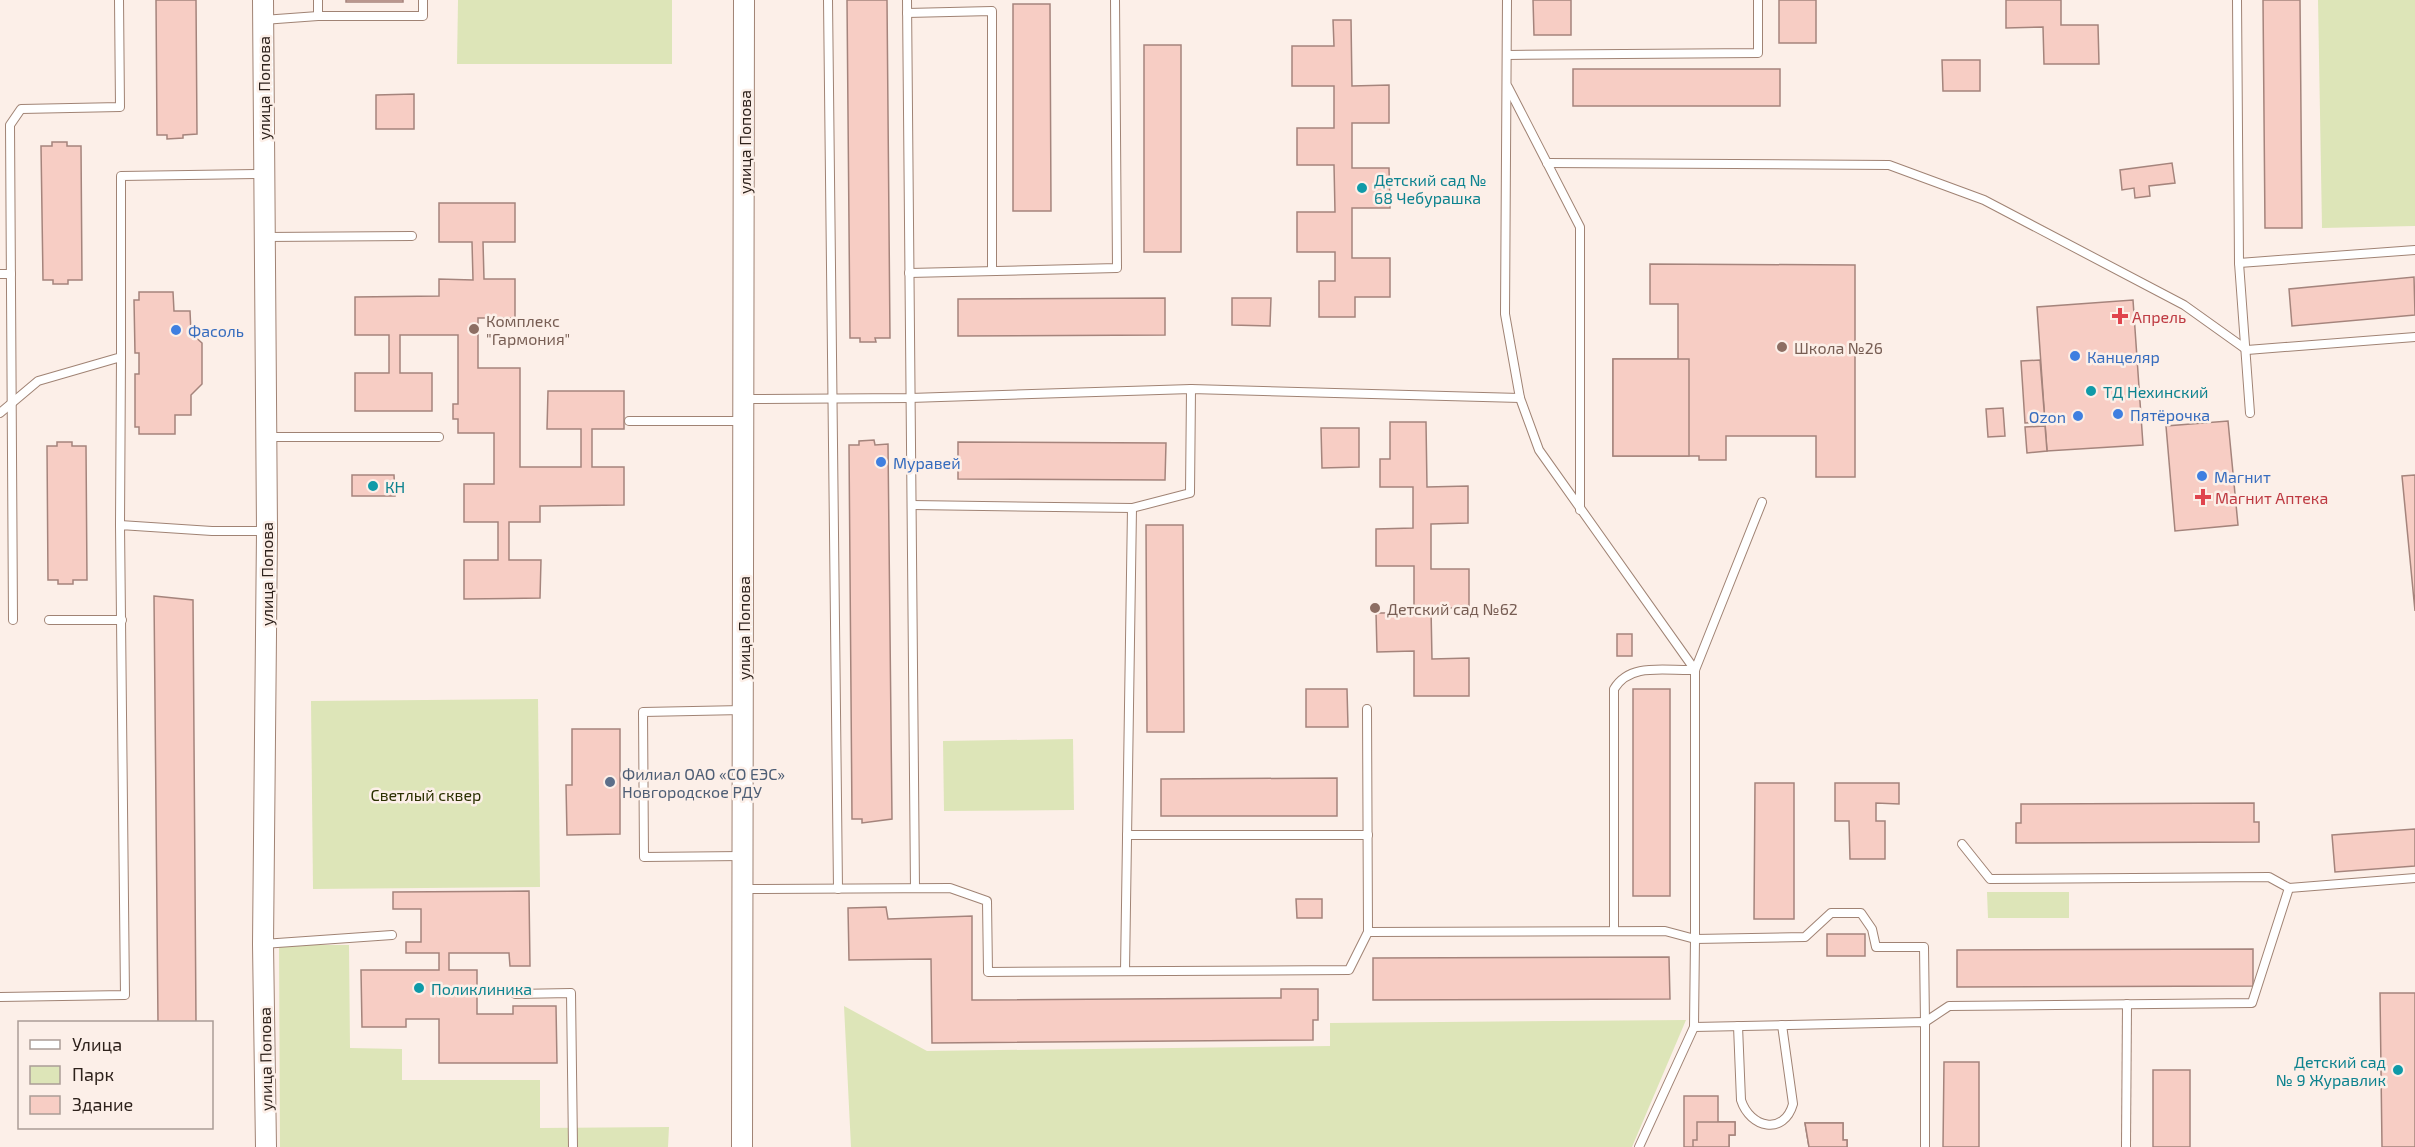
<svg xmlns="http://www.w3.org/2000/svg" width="2415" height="1147" viewBox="0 0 2415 1147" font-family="'Exo 2',sans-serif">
  <rect width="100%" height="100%" fill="#fcefe8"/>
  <!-- green -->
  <g fill="#dde5b8">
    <path d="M458 0H672V64H457Z"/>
    <path d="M2318 0H2415V226L2322 228Z"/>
    <path d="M538 699 540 887 313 889 311 701Z"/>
    <path d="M1073 739 1074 810 944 811 943 741Z"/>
    <path d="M1987 892H2069V918H1988Z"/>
    <path d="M279 945H349L350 1048 402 1049V1080H540V1128L669 1127 668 1147H280Z"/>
    <path d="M844 1006 927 1051 1330 1046V1023L1686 1020 1632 1147H851Z"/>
  </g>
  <!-- building -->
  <g fill="#f7cdc4" stroke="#a5847c" stroke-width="1.5">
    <path d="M156 0H196L197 134 183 135V138L167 139V135H157Z"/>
    <rect x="346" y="0" width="57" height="2"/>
    <path d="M847 0H887L890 338H875L876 342H860V338H850Z"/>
    <path d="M1533 0H1571V35H1534Z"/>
    <rect x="1779" y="0" width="37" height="43"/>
    <path d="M2006 0H2061V25H2098L2099 64H2044L2043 27 2006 28Z"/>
    <path d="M2263 0H2300L2302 228H2265Z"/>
    <path d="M1013 4H1050L1051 211H1013Z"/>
    <path d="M1333 20H1351L1352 86 1389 85V123H1352V168H1389L1390 208H1352V258H1390V297H1355V317H1319V281H1335V252H1297V212H1335L1334 165H1297V128H1334V86H1292V46H1334Z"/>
    <rect x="1144" y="45" width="37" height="207"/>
    <path d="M1942 60H1980V91H1943Z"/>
    <rect x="1573" y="69" width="207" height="37"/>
    <path d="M414 94V129H376V95Z"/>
    <path d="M52 142H67V146H81L82 280H68V284H53V280H43L41 146H52Z"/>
    <path d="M2172 163 2175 183 2149 186 2150 196 2135 198 2134 188 2122 190 2120 170Z"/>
    <path d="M439 203H515V242H483L484 279H515V318H478V368H520V467H581V429H547L548 391H624V429H592V467H624V505L540 506V522H509V560H541L540 598 464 599V560H498V522H464V484H494V433H458V419H453V404H458V335H400V373H432V411H355V373H389V335H355V297L439 296V279L473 280 472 242H439Z"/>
    <path d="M1650 264 1855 265V477H1816V436H1726V460H1699V456H1613V359H1678V304H1650Z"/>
    <path d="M2414 277 2415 315 2292 326 2289 289Z"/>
    <path d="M139 292H173L174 311H190L191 333 202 343V384L191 395V415H175V434H139V427H135V374H139V353H135L134 300H139Z"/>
    <path d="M1165 298V335L958 336V299Z"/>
    <path d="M1232 298H1271L1270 326 1232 325Z"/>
    <path d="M2133 300 2143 445 2047 451 2037 307Z"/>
    <rect x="1613" y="359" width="76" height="97"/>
    <path d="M2040 360 2045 422 2025 423 2021 361Z"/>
    <path d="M2003 408 2005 436 1988 437 1986 409Z"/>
    <path d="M2228 421 2238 525 2175 531 2166 426Z"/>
    <path d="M1390 422H1426L1427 487 1468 486V523L1431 524V569H1469V608H1431L1432 659 1469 658V696H1414V651L1377 652 1376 613H1414V566H1376V529L1413 528V487H1380V459H1390Z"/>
    <path d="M2045 426 2047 451 2027 453 2025 427Z"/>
    <path d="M1321 428H1359V467L1322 468Z"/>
    <path d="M874 440 875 445 888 444 892 819 862 823V819H852L849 445H859V441Z"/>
    <path d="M57 442H72V446H86L87 580H73V584H58V580H48L47 446H57Z"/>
    <path d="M958 442 1166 443 1165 480 958 479Z"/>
    <path d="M352 475H394L395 496H352Z"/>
    <path d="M2415 475V611L2402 476Z"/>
    <path d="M1146 525H1183L1184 732H1147Z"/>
    <path d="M154 596 193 600 196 1022H158Z"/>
    <rect x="1617" y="634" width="15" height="22"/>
    <path d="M1306 689H1347L1348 727H1306Z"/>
    <rect x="1633" y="689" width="37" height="207"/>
    <path d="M572 729H620V834L567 835 566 785H572Z"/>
    <path d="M1337 778V816H1161V779Z"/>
    <path d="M1755 783H1794V919H1754Z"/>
    <path d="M1835 783H1899V804L1876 803V821H1885V859H1850L1849 821H1835Z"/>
    <path d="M2254 803V822H2259V842L2016 843V823H2021V804Z"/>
    <path d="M2415 829V866L2335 872 2332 835Z"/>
    <path d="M529 891 530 966H510L509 953H449V970H477V1014H513V1006H556L557 1063H439V1019H406V1027H362L361 970H439V953H406V942H421V909H393V892Z"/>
    <path d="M1296 899H1322V918H1297Z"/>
    <path d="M886 907 888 919 972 916V1000L1281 998V989H1318V1020H1313V1040L932 1043 931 959 849 960 848 908Z"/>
    <rect x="1827" y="934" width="38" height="22"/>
    <path d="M2253 949V986L1957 987V950Z"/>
    <path d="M1669 957 1670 999 1373 1000V958Z"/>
    <path d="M2380 993H2415V1147H2382Z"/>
    <path d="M1944 1062H1979V1147H1943Z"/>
    <rect x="2153" y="1070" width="37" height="77"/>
    <path d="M1684 1096H1718V1122H1735V1135H1729V1147H1684Z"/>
    <path d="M1697 1122H1735V1135H1729V1147H1693V1140H1697Z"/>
    <path d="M1805 1123H1843V1140H1847V1147H1809Z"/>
    <path d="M1805 1123H1843V1140H1847V1147H1809Z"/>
  </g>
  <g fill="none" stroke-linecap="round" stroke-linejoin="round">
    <defs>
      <g id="service">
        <path d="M828 0 838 889"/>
        <path d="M907 0 915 888"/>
        <path d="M1507 0 1505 314 1520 398 1539 450 1695 670"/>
        <path d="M2237 0 2239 263 2250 413"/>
        <path d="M907 13 992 11V271"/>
        <path d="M318 16V0"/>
        <path d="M263 20 318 16H423V0"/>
        <path d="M1507 55 1758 53V0"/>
        <path d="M1508 87 1580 227V510"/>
        <path d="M1547 163 1889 165 1984 200 2184 305 2247 350 2415 337"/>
        <path d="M265 237 412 236"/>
        <path d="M2239 263 2415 250"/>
        <path d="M909 273 1117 268 1115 0"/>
        <path d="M0 274H11"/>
        <path d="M744 399 910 398 1191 389 1520 398"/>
        <path d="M0 413 38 381 121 357V176L263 174"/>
        <path d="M629 421H743"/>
        <path d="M267 437H439"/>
        <path d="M1762 502 1695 670V939L1805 937 1831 913H1861L1872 929 1876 947H1924L1925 1022"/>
        <path d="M912 505 1132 508 1125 971"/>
        <path d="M1132 508 1190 493 1191 389"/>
        <path d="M120 525 121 357"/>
        <path d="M13 620 10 125 21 109 120 107 119 0"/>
        <path d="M49 620H122"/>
        <path d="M1367 709 1368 932"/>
        <path d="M1127 835H1368"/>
        <path d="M1962 844 1990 879 2269 877 2289 888 2415 878"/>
        <path d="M742 856 644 857 643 712 743 710"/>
        <path d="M743 889 950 888 987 901 988 972 1349 970 1368 932 1665 931 1695 939 1694 1027 1639 1147"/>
        <path d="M1614 930V689C1630 662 1665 671 1695 670"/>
        <path d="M263 944 392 935"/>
        <path d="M515 994 571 993 573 1147"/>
        <path d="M0 997 125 995 120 525 212 531H267"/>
        <path d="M1925 1022 1949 1006 2252 1003 2289 888"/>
        <path d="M1738 1026 1741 1100C1750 1128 1784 1136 1793 1104L1782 1025"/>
        <path d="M1694 1027 1925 1022V1147"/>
        <path d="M2126 1147 2127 1004"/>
      </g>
      <g id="tertiary">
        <path d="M263 0 267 531 263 944 266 1147"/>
        <path d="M742 1147 744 0"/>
      </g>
    </defs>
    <!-- service casing -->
    <use href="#service" stroke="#a08374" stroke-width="10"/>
    <!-- tertiary casing -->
    <use href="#tertiary" stroke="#a08374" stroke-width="22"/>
    <!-- service -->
    <use href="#service" stroke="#fff" stroke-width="8"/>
    <!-- tertiary -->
    <use href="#tertiary" stroke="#fff" stroke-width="20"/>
  </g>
  <!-- markers -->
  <g fill="#0f9aa8" stroke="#fcefe8" stroke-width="2">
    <circle cx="1362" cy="188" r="6"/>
    <circle cx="2091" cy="391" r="6"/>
    <circle cx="373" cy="486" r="6"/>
    <circle cx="419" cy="988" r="6"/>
    <circle cx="2398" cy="1070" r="6"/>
  </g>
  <g fill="#e0444e" stroke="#fcefe8" stroke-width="2">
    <path d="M2117 307h6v6h6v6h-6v6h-6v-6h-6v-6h6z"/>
    <path d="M2200 488h6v6h6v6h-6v6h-6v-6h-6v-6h6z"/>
  </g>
  <g fill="#8d6e63" stroke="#fcefe8" stroke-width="2">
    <circle cx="474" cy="329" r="6"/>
    <circle cx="1782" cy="347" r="6"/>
    <circle cx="1375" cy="608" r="6"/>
  </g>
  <g fill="#3f7fe0" stroke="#fcefe8" stroke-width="2">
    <circle cx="176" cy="330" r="6"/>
    <circle cx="2075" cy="356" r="6"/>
    <circle cx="2118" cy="414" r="6"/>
    <circle cx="2078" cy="416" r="6"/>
    <circle cx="881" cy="462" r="6"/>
    <circle cx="2202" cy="476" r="6"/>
  </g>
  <circle fill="#5c6f8a" stroke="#fcefe8" stroke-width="2" cx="610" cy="782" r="6"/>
  <g text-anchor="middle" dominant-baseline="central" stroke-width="5" stroke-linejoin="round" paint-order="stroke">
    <!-- street labels -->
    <g font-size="16" fill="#2e221c" stroke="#fcefe8">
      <text transform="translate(263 88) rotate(-90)">улица Попова</text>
      <text transform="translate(744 142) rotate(-90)">улица Попова</text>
      <text transform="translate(266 574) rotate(-90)">улица Попова</text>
      <text transform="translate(743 628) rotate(-90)">улица Попова</text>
      <text transform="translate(265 1059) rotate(-91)">улица Попова</text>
    </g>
    <!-- culture labels -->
    <g font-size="16" fill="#0d838f" stroke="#fcefe8" text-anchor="start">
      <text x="1374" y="179">Детский сад №<tspan x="1374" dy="18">68 Чебурашка</tspan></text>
      <text x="2103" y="391">ТД Нехинский</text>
      <text x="385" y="486">КН</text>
      <text x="431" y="988">Поликлиника</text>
      <text x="2386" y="1061" text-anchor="end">Детский сад<tspan x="2386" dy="18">№ 9 Журавлик</tspan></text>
    </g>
    <!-- health labels -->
    <g font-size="16" fill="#be3a42" stroke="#fcefe8" text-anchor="start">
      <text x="2132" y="316">Апрель</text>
      <text x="2215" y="497">Магнит Аптека</text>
    </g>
    <!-- education labels -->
    <g font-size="16" fill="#785e54" stroke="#fcefe8" text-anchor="start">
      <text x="486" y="320">Комплекс<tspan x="486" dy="18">"Гармония"</tspan></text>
      <text x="1794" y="347">Школа №26</text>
      <text x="1387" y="608">Детский сад №62</text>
    </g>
    <!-- shop labels -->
    <g font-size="16" fill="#366cbe" stroke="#fcefe8" text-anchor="start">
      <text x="188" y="330">Фасоль</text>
      <text x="2087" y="356">Канцеляр</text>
      <text x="2130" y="414">Пятёрочка</text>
      <text x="2066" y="416" text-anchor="end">Ozon</text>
      <text x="893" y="462">Муравей</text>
      <text x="2214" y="476">Магнит</text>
    </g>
    <!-- service labels -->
    <g font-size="16" fill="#4e5e75" stroke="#fcefe8" text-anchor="start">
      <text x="622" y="773">Филиал ОАО «СО ЕЭС»<tspan x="622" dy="18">Новгородское РДУ</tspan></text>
    </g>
    <!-- park labels -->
    <g font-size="16" fill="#2b3000" stroke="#fcefe8">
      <text x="426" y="794">Светлый сквер</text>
    </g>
  </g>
  <!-- legend -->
  <rect x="18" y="1021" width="195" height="108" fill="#fcefe8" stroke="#aa9d96" stroke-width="1.5"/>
  <rect x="30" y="1040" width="30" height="9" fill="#ffffff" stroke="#aa9d96" stroke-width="1.5"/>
  <text x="72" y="1051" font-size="18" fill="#2e221c">Улица</text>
  <rect x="30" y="1066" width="30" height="18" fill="#dde5b8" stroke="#aa9d96" stroke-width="1.5"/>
  <text x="72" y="1081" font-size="18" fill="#2e221c">Парк</text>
  <rect x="30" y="1096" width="30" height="18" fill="#f7cdc4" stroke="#aa9d96" stroke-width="1.5"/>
  <text x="72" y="1111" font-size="18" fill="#2e221c">Здание</text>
</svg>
